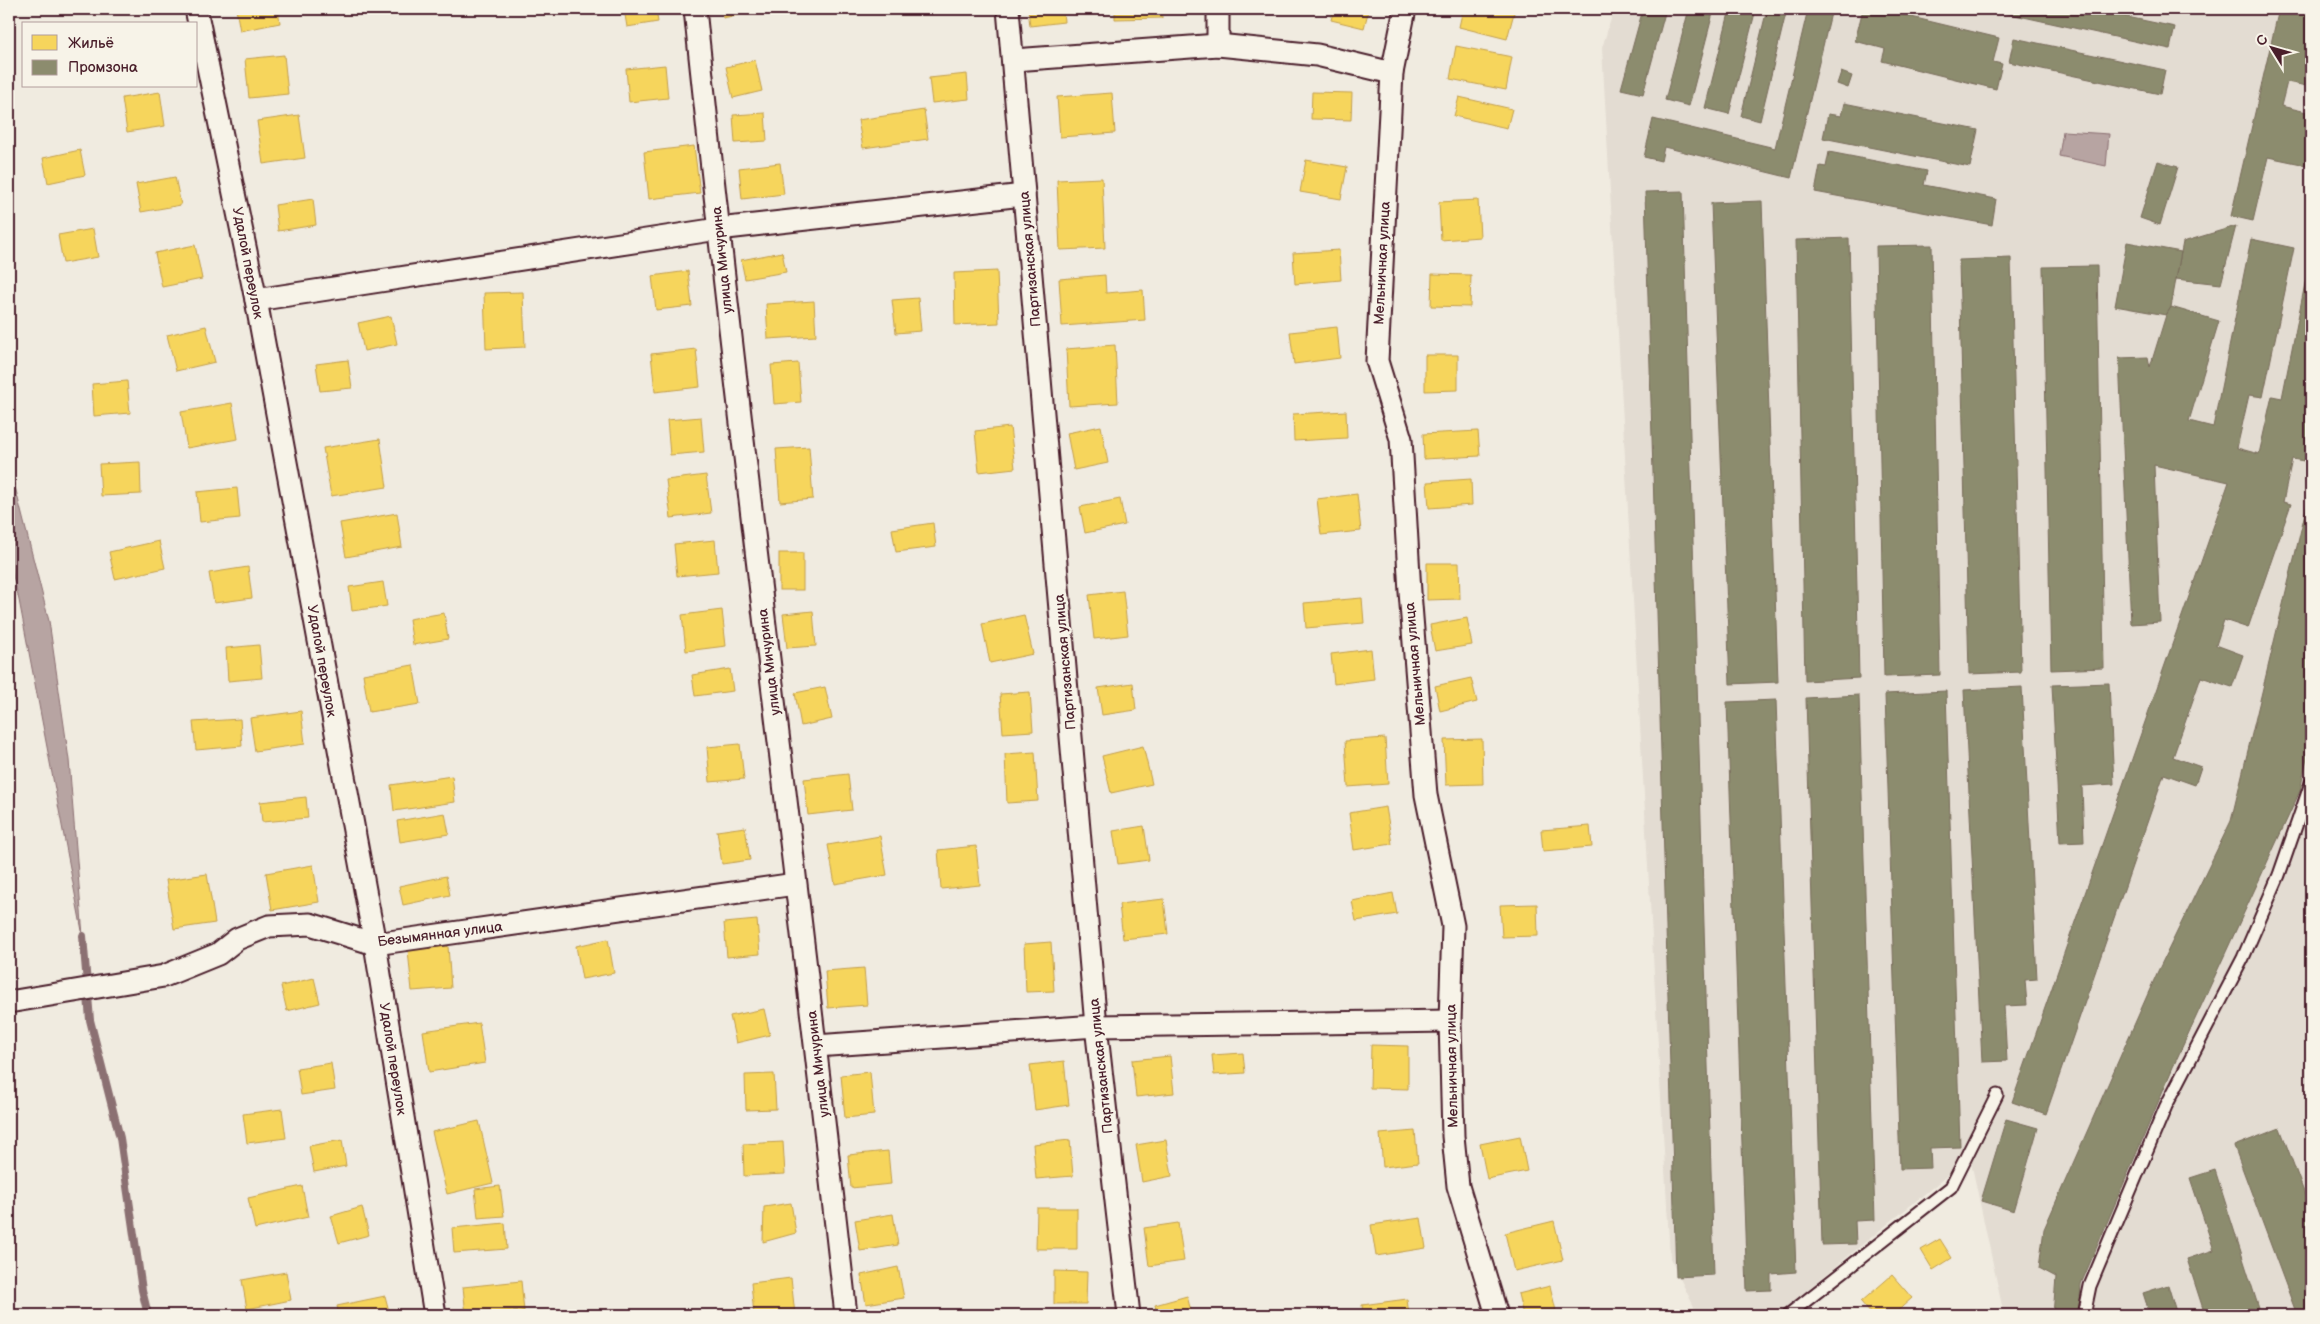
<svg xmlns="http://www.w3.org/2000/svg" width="2320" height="1324" viewBox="0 0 2320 1324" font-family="'Balsamiq Sans',sans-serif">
  <rect width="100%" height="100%" fill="#f0ebe0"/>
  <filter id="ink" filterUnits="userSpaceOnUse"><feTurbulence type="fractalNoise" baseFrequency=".02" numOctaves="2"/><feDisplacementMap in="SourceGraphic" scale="10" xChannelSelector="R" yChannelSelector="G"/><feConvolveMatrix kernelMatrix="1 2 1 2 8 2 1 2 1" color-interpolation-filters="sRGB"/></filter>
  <g filter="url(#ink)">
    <!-- built -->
    <path fill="#e3dcd2" d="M1614 9H2311V1315H2004L1970 1157 1776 1315H1698L1670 1258 1602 48Z"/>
    <!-- water -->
    <g fill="#b7a4a2" stroke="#8b6f72">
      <path d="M2063 131 2109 134 2106 166 2059 156Z"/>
      <path d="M9 463 49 621 69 760 83 936 19 600 9 560Z"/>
    </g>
    <!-- homes -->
    <g fill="#f6d55c" stroke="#c29e4d">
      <path d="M236 9H278L280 23 240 31Z"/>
      <path d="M624 9H656L658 22 627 27Z"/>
      <path d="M721 9H757L758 11 723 18Z"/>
      <path d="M1028 9H1063L1064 22 1030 26Z"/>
      <path d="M1115 9H1162V18L1115 19Z"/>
      <path d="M1334 9H1369L1364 28 1331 20Z"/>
      <path d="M1463 9H1515L1507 39 1459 27Z"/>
      <path d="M1456 46 1512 57 1506 90 1450 79Z"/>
      <path d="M284 55 288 94 249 98 245 59Z"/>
      <path d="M755 60 762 91 733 98 726 67Z"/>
      <path d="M665 65 668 98 629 102 626 69Z"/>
      <path d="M967 74 969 99 932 103 929 78Z"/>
      <path d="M160 92 165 126 127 132 122 98Z"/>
      <path d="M1312 92 1352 93 1351 120 1311 119Z"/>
      <path d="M1112 93 1115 133 1060 137 1057 97Z"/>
      <path d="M1459 97 1512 109 1507 128 1454 116Z"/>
      <path d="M924 110 928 139 863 148 858 120Z"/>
      <path d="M765 113 767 141 735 143 733 115Z"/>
      <path d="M299 115 305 158 263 164 257 121Z"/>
      <path d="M694 146 700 193 649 199 644 152Z"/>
      <path d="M80 150 85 175 48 183 43 158Z"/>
      <path d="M1306 160 1347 167 1341 199 1300 192Z"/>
      <path d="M780 163 784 194 742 199 739 168Z"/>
      <path d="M175 177 181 205 141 212 136 184Z"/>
      <path d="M1102 178 1105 248 1060 250 1057 180Z"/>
      <path d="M313 199 316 225 278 231 275 205Z"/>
      <path d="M1478 200 1480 237 1441 240 1439 202Z"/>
      <path d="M93 229 98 257 63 263 58 235Z"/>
      <path d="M195 245 202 279 162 287 155 253Z"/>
      <path d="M1339 250 1341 280 1295 284 1293 253Z"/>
      <path d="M782 252 786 272 745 279 741 260Z"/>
      <path d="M688 271 692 306 656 310 652 276Z"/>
      <path d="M997 271 999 323 955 325 954 273Z"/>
      <path d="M1432 274 1471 275 1470 307 1431 306Z"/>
      <path d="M1105 275 1106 293 1143 290 1145 320 1062 326 1059 279Z"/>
      <path d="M523 292 525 347 486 349 484 293Z"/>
      <path d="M918 298 921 331 896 333 892 300Z"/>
      <path d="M814 301 816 336 768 339 766 304Z"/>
      <path d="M391 316 397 344 364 351 358 323Z"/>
      <path d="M206 326 215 362 176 371 167 335Z"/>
      <path d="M1337 327 1340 358 1294 364 1290 332Z"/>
      <path d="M1115 345 1118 403 1069 406 1066 349Z"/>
      <path d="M696 349 700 387 655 392 651 354Z"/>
      <path d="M1425 355H1458V390L1425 391Z"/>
      <path d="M348 360 352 388 320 391 316 364Z"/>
      <path d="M798 363 801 402 774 404 771 365Z"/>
      <path d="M127 381 130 413 94 416 92 384Z"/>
      <path d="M232 403 238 439 187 448 181 412Z"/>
      <path d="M1346 411 1347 438 1294 441 1293 414Z"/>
      <path d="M701 417 704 452 670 455 667 420Z"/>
      <path d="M1101 426 1108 463 1074 470 1067 433Z"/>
      <path d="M1010 427 1015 468 979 472 975 431Z"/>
      <path d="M1478 431 1480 456 1424 459 1423 434Z"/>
      <path d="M380 439 387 487 331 496 323 448Z"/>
      <path d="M809 447 813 499 780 502 776 449Z"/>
      <path d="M140 462 141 494 101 496 99 464Z"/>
      <path d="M706 475 711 513 671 518 666 480Z"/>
      <path d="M1471 479 1472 505 1429 508 1427 482Z"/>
      <path d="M237 488 240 518 200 522 197 492Z"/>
      <path d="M1357 494 1361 531 1321 535 1317 499Z"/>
      <path d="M1120 499 1125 525 1085 533 1080 507Z"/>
      <path d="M397 513 402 547 346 557 340 523Z"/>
      <path d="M933 523 936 547 896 552 892 529Z"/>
      <path d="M715 540 718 572 677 576 674 544Z"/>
      <path d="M159 541 165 568 115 579 109 552Z"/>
      <rect x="779" y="553" width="24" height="37"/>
      <path d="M1427 563H1459L1460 599 1427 600Z"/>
      <path d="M248 567 252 598 214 603 209 573Z"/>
      <path d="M383 582 387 606 352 611 349 587Z"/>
      <path d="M1123 591 1128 635 1094 639 1089 595Z"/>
      <path d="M1362 598 1364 623 1306 628 1304 603Z"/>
      <path d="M722 610 726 646 686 651 682 615Z"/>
      <path d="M813 611 816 646 787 648 783 614Z"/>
      <path d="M444 613 448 639 413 645 409 619Z"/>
      <path d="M1024 615 1033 654 990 663 982 624Z"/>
      <path d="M1467 618 1472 645 1435 651 1430 625Z"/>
      <path d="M259 645 262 678 228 681 226 648Z"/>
      <path d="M1371 649 1374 679 1334 684 1331 654Z"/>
      <path d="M413 665 420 704 369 712 363 674Z"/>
      <path d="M730 669 733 691 695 696 692 675Z"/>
      <path d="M1471 678 1477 702 1440 711 1435 686Z"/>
      <path d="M1133 683 1136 710 1102 715 1098 688Z"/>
      <path d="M825 687 832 719 801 726 795 693Z"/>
      <path d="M1030 692 1033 731 1003 733 1000 694Z"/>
      <path d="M301 711 305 744 255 751 250 718Z"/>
      <path d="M240 719 242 746 196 750 193 722Z"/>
      <path d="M1385 738 1388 784 1348 787 1345 741Z"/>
      <path d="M1482 739 1483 784 1446 785 1444 740Z"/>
      <path d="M740 744 744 779 710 782 707 747Z"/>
      <path d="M1143 746 1152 784 1111 793 1102 756Z"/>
      <path d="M1035 752 1038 801 1007 803 1005 754Z"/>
      <path d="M848 774 852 810 808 815 804 779Z"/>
      <path d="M452 776 455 802 394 811 391 785Z"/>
      <path d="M306 797 308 818 262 822 260 802Z"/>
      <path d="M1386 807 1392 844 1354 850 1349 813Z"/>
      <path d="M445 813 449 834 400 842 397 821Z"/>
      <path d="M1144 826 1149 860 1118 864 1113 831Z"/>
      <path d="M1590 826 1592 847 1543 851 1541 830Z"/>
      <path d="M745 827 750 860 722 864 717 831Z"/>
      <path d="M880 836 887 875 835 884 828 845Z"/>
      <path d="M976 846 980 885 941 889 938 850Z"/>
      <path d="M313 865 319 902 272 910 266 873Z"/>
      <path d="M207 874 215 923 174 929 166 880Z"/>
      <path d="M446 876 450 895 403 905 399 886Z"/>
      <path d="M1393 893 1397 914 1356 921 1352 901Z"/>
      <path d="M1164 899 1168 934 1123 939 1119 904Z"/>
      <path d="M1537 904 1538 936 1502 937 1500 905Z"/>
      <path d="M757 920 760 954 727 957 724 923Z"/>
      <path d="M608 939 614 973 582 979 576 946Z"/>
      <path d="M1051 942 1054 991 1026 992 1024 944Z"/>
      <path d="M448 946 451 988 412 991 408 950Z"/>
      <path d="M864 968 867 1005 828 1008 825 971Z"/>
      <path d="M314 978 320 1003 287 1011 281 986Z"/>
      <path d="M764 1009 770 1035 736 1043 730 1016Z"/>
      <path d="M479 1023 485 1063 429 1072 423 1031Z"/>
      <path d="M1371 1045 1408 1046V1089L1370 1088Z"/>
      <path d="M1243 1053 1245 1073 1214 1075 1212 1055Z"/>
      <path d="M1170 1056 1174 1093 1136 1097 1132 1060Z"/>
      <path d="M1064 1061 1069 1105 1035 1110 1030 1065Z"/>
      <path d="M331 1063 335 1090 301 1095 297 1068Z"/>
      <path d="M870 1072 874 1115 845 1118 841 1075Z"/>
      <path d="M774 1074 776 1109 746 1110 745 1075Z"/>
      <path d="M282 1109 286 1138 247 1143 243 1114Z"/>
      <path d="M479 1121 493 1183 447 1194 432 1132Z"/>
      <path d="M1415 1131 1418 1163 1383 1167 1380 1134Z"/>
      <path d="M1520 1136 1527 1171 1487 1179 1480 1144Z"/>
      <path d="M342 1140 346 1166 314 1172 309 1146Z"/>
      <path d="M1070 1140 1073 1176 1036 1179 1033 1144Z"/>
      <path d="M1166 1140 1172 1176 1142 1182 1136 1145Z"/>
      <path d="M783 1142 785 1174 744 1176 743 1144Z"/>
      <path d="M888 1151 891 1184 851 1188 848 1155Z"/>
      <path d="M302 1186 308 1217 255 1229 248 1198Z"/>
      <path d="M500 1186 504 1216 478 1218 475 1189Z"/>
      <path d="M791 1203 796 1233 763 1242 764 1207Z"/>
      <path d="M362 1207 369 1235 339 1243 331 1216Z"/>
      <path d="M1037 1208H1077V1249H1036Z"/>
      <path d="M893 1214 898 1245 860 1251 855 1220Z"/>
      <path d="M1421 1218 1426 1248 1376 1256 1371 1225Z"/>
      <path d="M1554 1221 1563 1260 1514 1271 1505 1233Z"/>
      <path d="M505 1223 507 1249 454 1253 452 1228Z"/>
      <path d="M1178 1223 1184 1261 1149 1266 1144 1228Z"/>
      <path d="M1940 1239 1952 1258 1933 1270 1921 1250Z"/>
      <path d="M898 1267 904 1298 866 1304 861 1275Z"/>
      <path d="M1054 1271 1087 1272 1086 1304H1054Z"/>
      <path d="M286 1272 291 1300 247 1309 242 1280Z"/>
      <path d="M1892 1275 1912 1298 1893 1315H1872L1861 1302Z"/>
      <path d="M791 1278 795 1315H754L751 1283Z"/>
      <path d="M521 1281 524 1311 466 1315 463 1287Z"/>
      <path d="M1550 1286 1557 1315H1523L1518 1294Z"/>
      <path d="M385 1296 390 1315H339L337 1306Z"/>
      <path d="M1187 1296 1192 1315H1157L1155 1305Z"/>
      <path d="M1407 1299 1409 1315H1363L1362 1305Z"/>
    </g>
    <!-- industry -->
    <g fill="#8c8c6e" stroke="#786b5a">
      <path d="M1643 9H1666L1643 94 1621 89Z"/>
      <path d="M1689 9H1714L1689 106 1665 100Z"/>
      <path d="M1730 9H1756L1729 114 1705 108Z"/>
      <path d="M1767 9H1787L1760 121 1741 116Z"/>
      <path d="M1808 9H1832L1791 178 1664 147 1661 161 1644 157 1653 119 1775 148Z"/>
      <path d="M1863 9H1878L1999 38 1993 62 2002 64 1996 89 1882 61 1885 49 1855 41Z"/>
      <path d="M1987 9H2089L2175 27 2170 49Z"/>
      <path d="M2149 9H2178L2176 15Z"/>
      <path d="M2279 9H2311L2309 35 2311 36V87L2287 82 2281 106 2311 113V166L2268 157 2253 221 2231 216Z"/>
      <path d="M2014 38 2165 70 2160 94 2009 62Z"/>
      <path d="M1841 72 1852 76 1848 88 1837 84Z"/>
      <path d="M1844 103 1978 130 1970 167 1823 138 1828 114 1841 116Z"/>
      <path d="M1829 152 1927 171 1924 185 1996 199 1992 225 1815 192 1820 166 1826 167Z"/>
      <path d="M2158 161 2178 167 2160 225 2140 218Z"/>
      <path d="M1683 191 1714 1275 1676 1277 1645 192Z"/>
      <path d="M1762 201 1778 682 1730 684 1711 203Z"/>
      <path d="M2236 226 2221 284 2176 279 2183 242Z"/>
      <path d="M1849 238 1859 678 1805 681 1796 240Z"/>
      <path d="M2251 239 2294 248 2263 397 2249 395 2237 448 2259 454 2272 396 2282 398 2311 254 2310 462 2292 459 2283 502 2291 504 2248 628 2224 620 2216 645 2243 655 2232 687 2201 677 2173 757 2201 767 2195 785 2164 774 2046 1114 2012 1102 2229 482 2154 465 2160 622 2131 624 2119 358 2148 357 2150 367 2166 315 2171 307 2219 321 2189 421 2213 427Z"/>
      <path d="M2127 242 2181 252 2171 307 2166 315 2115 306Z"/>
      <path d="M1932 245 1940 675 1884 677 1876 246Z"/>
      <path d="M2011 258 2021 672 1969 674 1959 260Z"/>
      <path d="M2097 266 2104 668 2051 670 2043 267Z"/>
      <path d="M2311 488V738L2300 791 2173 1067 2081 1284 2079 1315H2053L2056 1277 2039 1268 2044 1229 2158 971 2231 821Z"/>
      <path d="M2109 683 2114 784 2082 786 2084 842 2060 843 2052 685Z"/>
      <path d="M2022 687 2037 979 2025 980 2027 1005 2004 1006 2007 1061 1982 1062 1964 690Z"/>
      <path d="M1946 691 1960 1147 1930 1148 1931 1168 1900 1169 1885 694Z"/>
      <path d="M1859 695 1875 1220 1855 1221 1856 1244 1822 1245 1806 698Z"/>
      <path d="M1776 700 1796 1272 1771 1274V1290L1747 1291 1727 702Z"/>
      <path d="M2006 1119 2038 1128 2014 1211 1981 1201Z"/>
      <path d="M2280 1128 2311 1211V1315H2297L2234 1146Z"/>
      <path d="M2215 1170 2261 1315H2205L2187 1259 2214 1250 2190 1178Z"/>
      <path d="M2168 1285 2177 1315H2150L2143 1293Z"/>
    </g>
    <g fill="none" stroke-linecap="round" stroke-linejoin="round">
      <!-- stream -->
      <path stroke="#8b6f72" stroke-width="8" d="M83 936 90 1020 120 1138 142 1290 148 1315"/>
      <defs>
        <g id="service">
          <path d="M1788 1315 1951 1187 1997 1095"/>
          <path d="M2084 1315 2090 1286 2166 1106 2243 958 2279 875 2311 783"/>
        </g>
        <g id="minor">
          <path d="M196 9 256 300 375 944 435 1315"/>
          <path d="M695 9C740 445 798 879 846 1315"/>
          <path d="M1008 9 1096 1026 1129 1315"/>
          <path d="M1405 9 1392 73 1377 361 1401 439 1410 592 1426 795 1453 926 1450 1021 1453 1136 1458 1186 1497 1315"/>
          <path d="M1218 45V9"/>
          <path d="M1014 60 1218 45 1317 55 1392 73"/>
          <path d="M256 300 718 229 1024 195"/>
          <path d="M9 1002 164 976 218 954 237 939 269 926 310 924 375 944 795 884"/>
          <path d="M816 1046 1096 1026 1450 1021"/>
        </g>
      </defs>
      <!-- service casing -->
      <use href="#service" stroke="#4a1f2b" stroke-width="15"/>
      <!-- minor casing -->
      <use href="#minor" stroke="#4a1f2b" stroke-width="25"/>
      <!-- service -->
      <use href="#service" stroke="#f7f3e8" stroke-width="11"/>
      <!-- minor -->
      <use href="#minor" stroke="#f7f3e8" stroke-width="21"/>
    </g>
  </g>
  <g text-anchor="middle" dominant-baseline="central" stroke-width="5" stroke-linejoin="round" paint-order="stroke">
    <!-- street labels -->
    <g font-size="14" fill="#4a1f2b" stroke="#f7f3e8">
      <text transform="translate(1030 259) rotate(-95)">Партизанская улица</text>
      <text transform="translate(722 260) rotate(-96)">улица Мичурина</text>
      <text transform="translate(248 263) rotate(79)">Удалой переулок</text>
      <text transform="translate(1382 263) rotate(-87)">Мельничная улица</text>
      <text transform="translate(322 661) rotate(80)">Удалой переулок</text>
      <text transform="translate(769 662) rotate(-97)">улица Мичурина</text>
      <text transform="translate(1065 662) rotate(-95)">Партизанская улица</text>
      <text transform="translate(1415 664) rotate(-95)">Мельничная улица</text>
      <text transform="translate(440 934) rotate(-7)">Безымянная улица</text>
      <text transform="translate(393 1059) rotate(81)">Удалой переулок</text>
      <text transform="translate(818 1064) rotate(-97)">улица Мичурина</text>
      <text transform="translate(1101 1066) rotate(-96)">Партизанская улица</text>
      <text transform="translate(1452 1066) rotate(-91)">Мельничная улица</text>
    </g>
  </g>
  <!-- margin -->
  <rect width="2320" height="1324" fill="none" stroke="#f7f3e8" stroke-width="30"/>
  <rect x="15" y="15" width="2290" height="1294" fill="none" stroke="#4a1f2b" stroke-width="2" filter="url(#ink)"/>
  <!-- legend -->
  <rect x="22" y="22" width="175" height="65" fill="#f7f3e8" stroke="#b29e9c"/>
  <rect x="32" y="35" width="25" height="15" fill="#f6d55c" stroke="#b29e9c"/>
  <text x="68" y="48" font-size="15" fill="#4a1f2b">Жильё</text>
  <rect x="32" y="60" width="25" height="15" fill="#8c8c6e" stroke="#b29e9c"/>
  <text x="68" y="72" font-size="15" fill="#4a1f2b">Промзона</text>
  <!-- north arrow -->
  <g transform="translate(2272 48) rotate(307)" stroke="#f7f3e8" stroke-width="4" paint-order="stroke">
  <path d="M0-4L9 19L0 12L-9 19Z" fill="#4a1f2b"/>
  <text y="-8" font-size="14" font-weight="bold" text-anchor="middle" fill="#4a1f2b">С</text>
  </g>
</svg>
